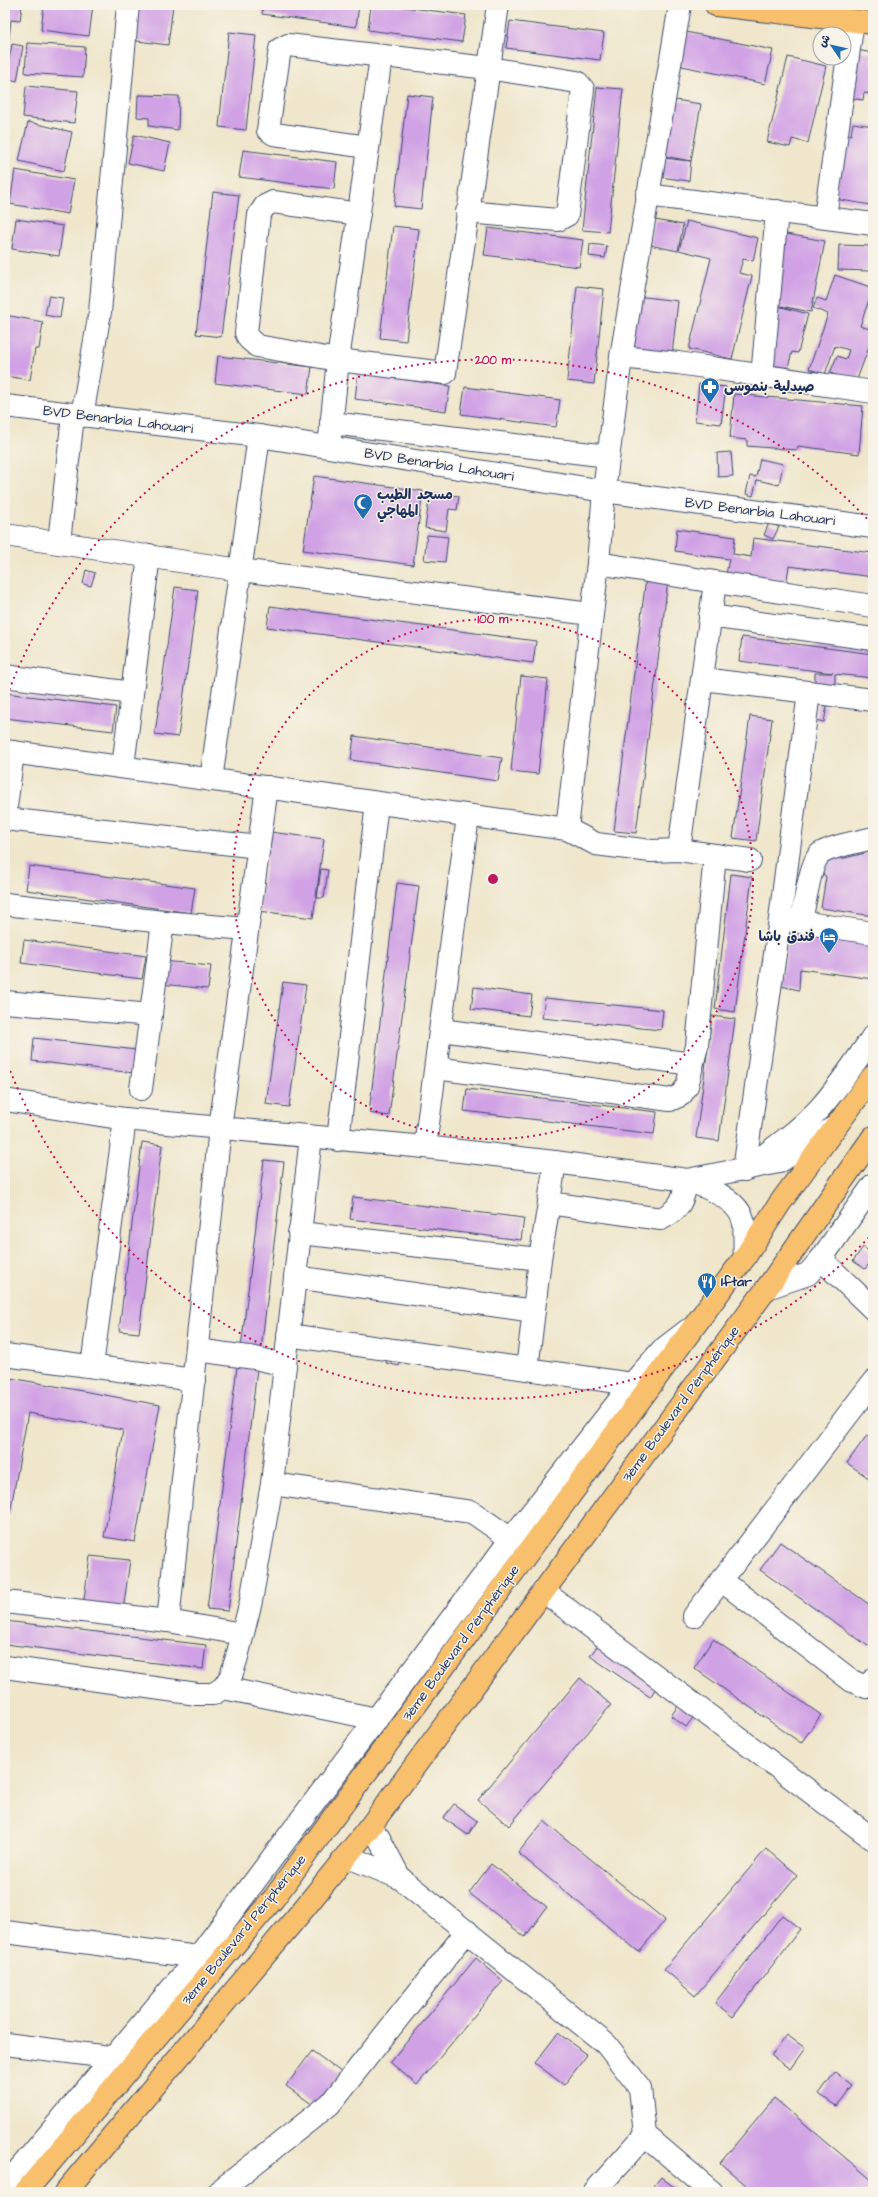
<svg xmlns="http://www.w3.org/2000/svg" width="878" height="2197" viewBox="0 0 878 2197" font-family="'Architects Daughter','Playpen Sans Arabic',sans-serif">
  <rect width="100%" height="100%" fill="#f7f3e8"/>
  <filter id="ink" filterUnits="userSpaceOnUse"><feTurbulence type="fractalNoise" baseFrequency=".025" numOctaves="2"/><feDisplacementMap in="SourceGraphic" scale="8" xChannelSelector="R" yChannelSelector="G"/><feConvolveMatrix kernelMatrix="1 2 1 2 8 2 1 2 1" color-interpolation-filters="sRGB"/></filter>
  <filter id="wash" filterUnits="userSpaceOnUse"><feTurbulence type="fractalNoise" baseFrequency=".012" numOctaves="4" result="noise"/><feDisplacementMap in="SourceGraphic" scale="16" xChannelSelector="R" yChannelSelector="G"/><feGaussianBlur stdDeviation="0.9" result="paint"/><feColorMatrix in="noise" values="0 0 0 0 0 0 0 0 0 0 0 0 0 0 0 0 0 1.4 0 .05"/><feComposite in="paint" operator="in"/></filter>
  <g filter="url(#wash)">
    <rect width="100%" height="100%" fill="#efe6cb"/>
    <g id="blocks">
      <!-- building -->
      <g fill="#d0a1e5">
        <path d="M5 5H22L20 21 11 20 7 57H5Z"/>
        <path d="M44 5H93L89 36 41 30Z"/>
        <path d="M134 5H173L168 45 130 40Z"/>
        <path d="M263 5H359L356 27 262 14Z"/>
        <path d="M371 5H388L466 15 462 42 368 30Z"/>
        <path d="M510 21 604 33 600 60 506 48Z"/>
        <path d="M681 31 773 50 765 84 673 64Z"/>
        <path d="M229 32 256 35 246 130 219 127Z"/>
        <path d="M27 43 85 47 83 77 25 73Z"/>
        <path d="M12 44 23 46 17 81 5 78V59L9 60Z"/>
        <path d="M852 49 872 53 871 63H873V94L864 93 863 100 844 97Z"/>
        <path d="M788 57 826 66 808 143 792 139 790 147 767 142Z"/>
        <path d="M26 86 78 91 74 123 23 117Z"/>
        <path d="M597 87 623 89 608 232 582 230Z"/>
        <path d="M407 94 433 97 421 209 394 206Z"/>
        <path d="M138 95 179 96 178 130 149 126V118L137 117Z"/>
        <path d="M668 99 701 104 691 161 658 155Z"/>
        <path d="M28 122 72 132 64 171 19 161Z"/>
        <path d="M853 123 873 126V191L871 205 835 199 846 134 851 135Z"/>
        <path d="M134 135 170 143 164 171 128 163Z"/>
        <path d="M243 150 337 162 334 189 239 177Z"/>
        <path d="M663 158 691 161 689 181 660 177Z"/>
        <path d="M15 170 74 180 68 214 10 204Z"/>
        <path d="M213 192 239 195 221 337 196 334Z"/>
        <path d="M16 219 63 226 59 256 12 249Z"/>
        <path d="M655 220 683 225 678 251 650 245Z"/>
        <path d="M687 221 758 238 753 261 743 259 739 273 752 276 732 359 689 349 711 258 679 250Z"/>
        <path d="M393 226 419 229 406 341 380 338Z"/>
        <path d="M488 228 583 240 579 267 484 255Z"/>
        <path d="M775 232 825 241 811 312 770 304 808 314 798 353 792 352 787 371 765 366Z"/>
        <path d="M590 244 607 246 605 258 589 256Z"/>
        <path d="M839 245 872 246 871 271 838 270Z"/>
        <path d="M835 275 873 288 860 326 873 330V336L856 382 830 373 837 356 846 359 849 350 835 346 825 374 809 369 828 314 813 308 817 298 826 301Z"/>
        <path d="M577 286 604 289 594 384 567 381Z"/>
        <path d="M49 296 63 298 60 318 45 315Z"/>
        <path d="M636 296 678 301 672 355 629 350Z"/>
        <path d="M5 315 43 322 39 349H35L30 380 5 376Z"/>
        <path d="M218 356 312 367 308 394 215 383Z"/>
        <path d="M358 373 450 386 446 411 355 399Z"/>
        <path d="M699 384 726 387 721 424 695 421Z"/>
        <path d="M465 387 560 400 556 427 461 414Z"/>
        <path d="M734 394 863 406 859 454 798 446 797 450 747 446V440L730 438Z"/>
        <path d="M731 452 733 476 718 477 717 453Z"/>
        <path d="M760 459 783 464 779 485 757 480 753 496 746 494 750 476 756 477Z"/>
        <path d="M314 476 423 491 413 565 303 550Z"/>
        <path d="M430 493 459 496 457 510 449 509 446 531 425 528Z"/>
        <path d="M769 523 779 527 773 539 764 535Z"/>
        <path d="M677 529 735 537 733 554 751 557 753 538 873 553V577L789 566 786 585 726 574 729 559 675 551Z"/>
        <path d="M427 535 448 537 445 562 424 560Z"/>
        <path d="M86 570 95 573 91 586 83 584Z"/>
        <path d="M646 578 668 581 636 833 614 831Z"/>
        <path d="M175 587 198 590 178 737 155 734Z"/>
        <path d="M270 606 536 641 533 663 267 627Z"/>
        <path d="M742 637 873 654V678L835 674V691L815 690V673H833L739 661Z"/>
        <path d="M521 676 548 679 538 774 511 771Z"/>
        <path d="M5 693 116 707 113 731 5 718Z"/>
        <path d="M817 704 827 706 824 722 815 720Z"/>
        <path d="M750 716 772 719 756 841 733 838Z"/>
        <path d="M354 736 502 758 498 781 351 760Z"/>
        <path d="M270 832 324 839 313 918 259 911Z"/>
        <path d="M873 851V916L821 908 826 877 821 871 832 856 841 859Z"/>
        <path d="M29 866 195 888 191 913 26 890Z"/>
        <path d="M321 869 328 870 324 898H317Z"/>
        <path d="M731 874 752 877 735 1012 715 1009Z"/>
        <path d="M397 883 419 886 389 1116 369 1113Z"/>
        <path d="M790 927 873 939V979L800 969 799 990 781 986Z"/>
        <path d="M24 940 146 956 142 979 21 963Z"/>
        <path d="M164 961 211 966 208 989 161 984Z"/>
        <path d="M283 982 306 985 289 1107 266 1104Z"/>
        <path d="M474 987 532 995 529 1016 471 1009Z"/>
        <path d="M545 998 663 1010 661 1030 542 1018Z"/>
        <path d="M712 1016 735 1019 719 1141 696 1138Z"/>
        <path d="M34 1038 136 1050 134 1073 32 1061Z"/>
        <path d="M467 1089 657 1112 654 1134 464 1111Z"/>
        <path d="M142 1142 162 1145 139 1333 119 1331Z"/>
        <path d="M264 1160 284 1162 261 1350 241 1348Z"/>
        <path d="M353 1197 524 1218 521 1240 350 1219Z"/>
        <path d="M863 1247 873 1254V1259L865 1269 853 1261Z"/>
        <path d="M389 1353 401 1355 399 1366 386 1363Z"/>
        <path d="M237 1367 257 1369 228 1611 207 1609Z"/>
        <path d="M5 1377 160 1405 135 1542 104 1537 123 1430 28 1413 10 1513 5 1512Z"/>
        <path d="M867 1435 873 1439V1481L847 1463Z"/>
        <path d="M780 1542 873 1607V1639L868 1646 760 1570Z"/>
        <path d="M90 1556 130 1560 123 1611 83 1606Z"/>
        <path d="M5 1621 206 1645 203 1669 5 1644Z"/>
        <path d="M606 1634 665 1675 650 1697 590 1656Z"/>
        <path d="M713 1639 821 1715 801 1743 694 1668Z"/>
        <path d="M580 1678 611 1705 509 1826 478 1800Z"/>
        <path d="M680 1703 695 1715 686 1727 671 1716Z"/>
        <path d="M454 1804 477 1821 468 1835 443 1818Z"/>
        <path d="M544 1821 665 1920 639 1952 518 1853Z"/>
        <path d="M766 1849 797 1875 695 1996 664 1969Z"/>
        <path d="M491 1864 547 1907 525 1937 469 1893Z"/>
        <path d="M782 1915 800 1929 733 2017 715 2003Z"/>
        <path d="M476 1958 503 1981 417 2085 390 2062Z"/>
        <path d="M558 2033 587 2055 564 2085 535 2063Z"/>
        <path d="M787 2035 805 2048 790 2069 772 2056Z"/>
        <path d="M312 2051 341 2072 316 2107 286 2086Z"/>
        <path d="M835 2072 852 2085 836 2106 819 2094Z"/>
        <path d="M774 2098 873 2181V2192H754L720 2163Z"/>
        <path d="M661 2177 680 2192H649Z"/>
      </g>
    </g>
  </g>
  <g filter="url(#ink)">
    <use href="#blocks" fill-opacity="0" stroke="#3b4a6e" stroke-width="1"/>
    <g fill="none" stroke-linecap="round" stroke-linejoin="round">
      <defs>
        <g id="minor">
          <path d="M368 147 274 134 268 130 280 49 288 45 488 68 577 82 583 89 567 215 558 220 467 212"/>
          <path d="M647 195 873 224"/>
          <path d="M359 214 273 202 265 206 259 215 246 333 249 339 257 346 338 360 381 57"/>
          <path d="M825 217 853 21"/>
          <path d="M621 357 678 363 873 392"/>
          <path d="M762 377 777 211"/>
          <path d="M5 406 259 436 604 491 873 527"/>
          <path d="M82 416 100 312 128 5"/>
          <path d="M331 423 608 456"/>
          <path d="M329 447 338 360 445 373 498 5"/>
          <path d="M5 535 240 570 591 614"/>
          <path d="M59 542 73 416"/>
          <path d="M598 563 715 582 873 606"/>
          <path d="M710 616 873 639"/>
          <path d="M5 676 132 693"/>
          <path d="M702 679 873 700"/>
          <path d="M5 751 567 829 596 844 651 851 679 850 750 860"/>
          <path d="M123 767 149 555"/>
          <path d="M211 780 259 436"/>
          <path d="M5 815 13 752"/>
          <path d="M5 819 259 847"/>
          <path d="M567 829 598 563 604 491 621 357 680 5"/>
          <path d="M679 850 715 582"/>
          <path d="M5 904 163 922 141 1089"/>
          <path d="M787 920 873 933"/>
          <path d="M163 922 247 929"/>
          <path d="M801 922C804 908 810 863 820 854 831 846 859 842 873 838"/>
          <path d="M5 1002 151 1015"/>
          <path d="M441 1030 692 1064"/>
          <path d="M436 1068 670 1100 681 1095 687 1086 697 1046 715 855"/>
          <path d="M5 1100 125 1119 425 1147 555 1162 687 1180C707 1187 740 1200 744 1223 745 1234 744 1246 745 1257"/>
          <path d="M338 1140 377 803"/>
          <path d="M425 1147 468 816"/>
          <path d="M555 1162 549 1203 661 1219C680 1209 683 1201 687 1180"/>
          <path d="M744 1170 780 919 809 692"/>
          <path d="M744 1170C770 1151 796 1133 818 1110 839 1087 856 1061 873 1036"/>
          <path d="M687 1180 779 1162 836 1126"/>
          <path d="M299 1233 540 1259"/>
          <path d="M821 1259 873 1309"/>
          <path d="M295 1277 534 1311"/>
          <path d="M767 1288 808 1274 821 1259 873 1185"/>
          <path d="M288 1335 632 1384"/>
          <path d="M197 1350 255 1358 285 1365 311 1137"/>
          <path d="M5 1355 194 1380"/>
          <path d="M92 1366 125 1119"/>
          <path d="M527 1369 540 1259 549 1203"/>
          <path d="M272 1484 472 1512 511 1539"/>
          <path d="M721 1580 852 1681 866 1687 873 1680"/>
          <path d="M543 1591 873 1839"/>
          <path d="M5 1602 168 1621 220 1128 267 787"/>
          <path d="M694 1616 873 1382"/>
          <path d="M168 1621 242 1634"/>
          <path d="M5 1667 197 1694H213L223 1688 231 1676 237 1657 251 1601 272 1484 285 1365"/>
          <path d="M223 1688 377 1719"/>
          <path d="M346 1856 400 1878 379 1838 369 1828"/>
          <path d="M400 1878 606 2044 640 2088 645 2135 712 2192"/>
          <path d="M5 1932 198 1957"/>
          <path d="M5 2044 125 2059"/>
          <path d="M5 2186 198 1957 511 1539 632 1384 662 1350 688 1330"/>
          <path d="M218 2192 330 2104 467 1931"/>
          <path d="M594 2192 645 2135"/>
        </g>
        <path id="major" d="M716 5 873 23"/>
        <g id="highway">
          <path d="M25 2192 274 1898 745 1257 780 1203 873 1076"/>
          <path d="M65 2192 302 1911 369 1828 767 1288 873 1137"/>
        </g>
      </defs>
      <!-- minor casing -->
      <use href="#minor" stroke="#3b4a6e" stroke-width="24"/>
      <!-- major casing -->
      <use href="#major" stroke="#3b4a6e" stroke-width="24"/>
      <!-- highway casing -->
      <use href="#highway" stroke="#3b4a6e" stroke-width="24"/>
      <!-- minor -->
      <use href="#minor" stroke="#fff" stroke-width="22"/>
      <!-- major -->
      <use href="#major" stroke="#f8bf6c" stroke-width="22"/>
      <!-- highway -->
      <use href="#highway" stroke="#f8bf6c" stroke-width="22"/>
    </g>
  </g>
  <!-- distance rings -->
  <g fill="none" stroke="#c2185b" stroke-width="2" stroke-dasharray="2 4">
    <circle cx="493" cy="879" r="260"/>
    <path d="M873 1233A519 519 0 0 1 5 1057M5 701A519 519 0 0 1 873 525"/>
  </g>
  <!-- icons -->
  <defs>
    <symbol id="pharmacy-pin" viewBox="-11 -11 22 30"><path d="M0 17L-7.5 6A9.5 9.5 0 1 1 7.5 6Z" fill="#1f6fb2" stroke="#f7f3e8"/><path d="M-2-6h4v4h4v4h-4v4h-4v-4h-4v-4h4Z" fill="#fff"/></symbol>
    <symbol id="mosque-pin" viewBox="-11 -11 22 30"><path d="M0 17L-7.5 6A9.5 9.5 0 1 1 7.5 6Z" fill="#1f6fb2" stroke="#f7f3e8"/><path d="M3.5-4.9A6 6 0 1 0 3.5 4.9A5 5 0 1 1 3.5-4.9Z" fill="#fff"/></symbol>
    <symbol id="hotel-pin" viewBox="-11 -11 22 30"><path d="M0 17L-7.5 6A9.5 9.5 0 1 1 7.5 6Z" fill="#1f6fb2" stroke="#f7f3e8"/><path d="M-6-4.5h1.5V1H6V5H4.5V3h-9V5H-6ZM-4 0a1.8 1.8 0 1 1 3.6 0ZM.5 0V-2.5h3Q6-2.5 6 0Z" fill="#fff"/></symbol>
    <symbol id="restaurant-pin" viewBox="-11 -11 22 30"><path d="M0 17L-7.5 6A9.5 9.5 0 1 1 7.5 6Z" fill="#1f6fb2" stroke="#f7f3e8"/><path d="M-5-6h1v4h1v-4h1v4h1v-4h1v5L-1.5 .5V6h-2V.5L-5-1ZM5-6V6H3V1.5H1.5Q1.5-4 5-6Z" fill="#fff"/></symbol>
  </defs>
  <g fill-rule="evenodd">
    <use href="#pharmacy-pin" x="699" y="376" width="22" height="30"/>
    <use href="#mosque-pin" x="352" y="492" width="22" height="30"/>
    <use href="#hotel-pin" x="818" y="926" width="22" height="30"/>
    <use href="#restaurant-pin" x="696" y="1271" width="22" height="30"/>
  </g>
  <g text-anchor="middle" dominant-baseline="central" stroke-width="3" stroke-linejoin="round" paint-order="stroke">
    <!-- poi labels -->
    <g font-size="14" font-weight="bold" fill="#1b2f5e" stroke="#f7f3e8" text-anchor="start">
      <text x="724" y="387">صيدلية بنموسى</text>
      <text x="377" y="495">مسجد الطيب<tspan x="377" dy="16">المهاجي</tspan></text>
      <text x="815" y="937" text-anchor="end">فندق باشا</text>
      <text x="721" y="1282">Iftar</text>
    </g>
    <!-- street labels -->
    <g font-size="14" fill="#1b2f5e" stroke="#f7f3e8">
      <text transform="translate(118 420) rotate(7)">BVD Benarbia Lahouari</text>
      <text transform="translate(439 465) rotate(9)">BVD Benarbia Lahouari</text>
      <text transform="translate(760 512) rotate(7)">BVD Benarbia Lahouari</text>
      <text transform="translate(681 1404) rotate(-54)">3ème Boulevard Périphérique</text>
      <text transform="translate(461 1643) rotate(-54)">3ème Boulevard Périphérique</text>
      <text transform="translate(244 1930) rotate(-51)">3ème Boulevard Périphérique</text>
    </g>
  </g>
  <circle cx="493" cy="879" r="6" fill="#c2185b" stroke="#f7f3e8" stroke-width="2"/>
  <g font-size="12" text-anchor="middle" font-weight="bold" fill="#c2185b" stroke="#f7f3e8" stroke-width="3" stroke-linejoin="round" paint-order="stroke">
    <text x="493" y="364">200 m</text>
    <text x="493" y="623">100 m</text>
  </g>
  <!-- margin -->
  <rect width="878" height="2197" fill="none" stroke="#f7f3e8" stroke-width="20"/>
  <!-- north arrow -->
  <g transform="translate(832 46) rotate(304)"><circle r="19" fill="#f7f3e8" stroke="#9fa5b1"/>
  <path d="M0-3L7 15L0 10L-7 15Z" fill="#1f6fb2"/>
  <text y="-6" font-size="11" font-weight="bold" text-anchor="middle" fill="#1b2f5e">ش</text>
  </g>
</svg>
